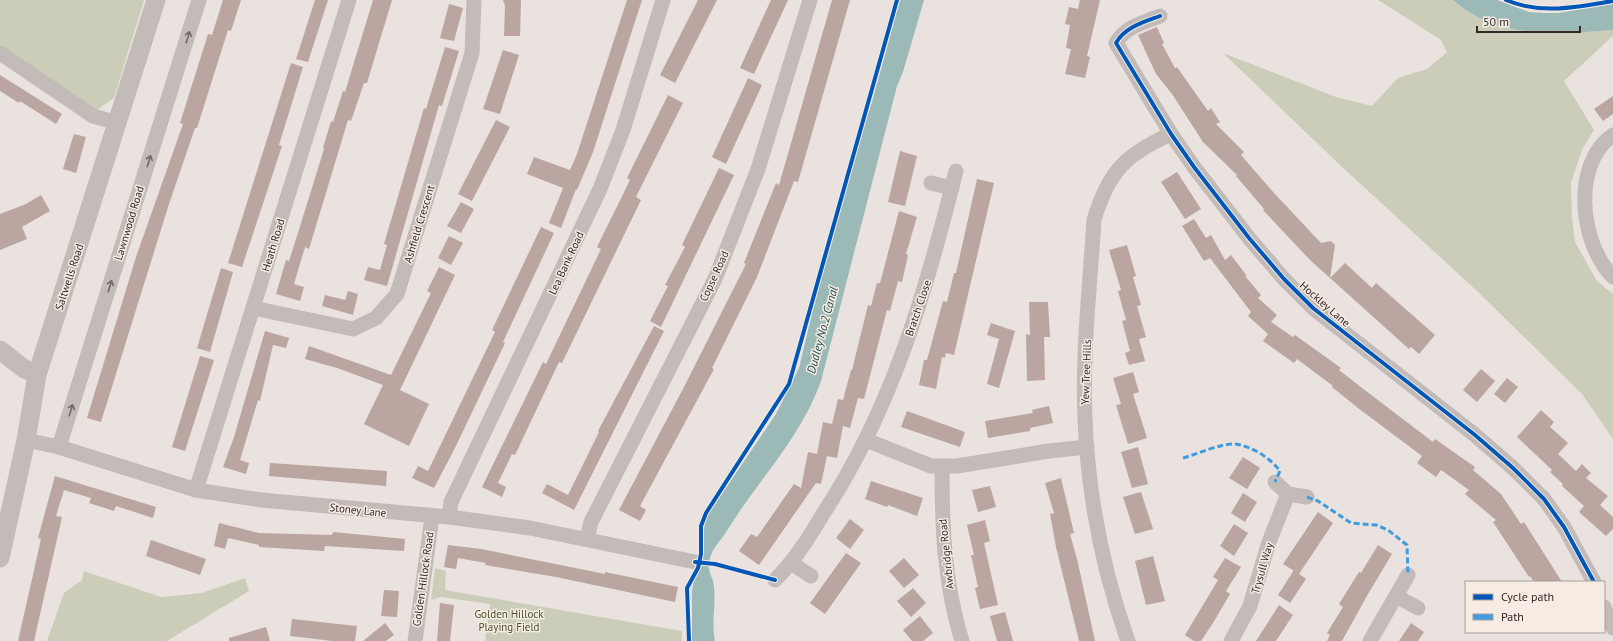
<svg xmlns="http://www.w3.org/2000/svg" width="1613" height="641" viewBox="0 0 1613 641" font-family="'PT Sans',sans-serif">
  <rect width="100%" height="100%" fill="#e9e2de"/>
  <!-- green -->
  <g fill="#cccdb9">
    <path d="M0 0H144L114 98 97 110 0 45Z"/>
    <path d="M1378 0H1453L1458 4 1561 33 1613 30V36L1564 81 1594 130 1582 150 1571 183 1572 217 1575 242 1597 281 1613 294V439L1582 394 1477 291 1340 165 1223 53 1336 97 1372 106 1398 78 1427 69 1447 52 1441 40Z"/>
    <path d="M435 568 446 571 445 590 682 631V641H485L490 604 441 597 431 600Z"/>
    <path d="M84 571 161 597 202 593 245 578 249 591 167 641H47L64 593 82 580Z"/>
  </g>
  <!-- water -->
  <g fill="#9bb9b6">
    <path d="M900 0H924L903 72 897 86 821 381C801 438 757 481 726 532 721 540 712 549 710 558 706 572 713 575 714 587 716 605 711 622 715 641H692V591L694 580 701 566 705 519 776 414 799 368 840 198 872 102Z"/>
    <path d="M1453 0H1497L1529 12 1543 13H1558L1613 4V30C1557 34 1499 40 1453 0Z"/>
  </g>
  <!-- building -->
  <g fill="#bba5a1">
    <path d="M223 0H241L231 31 228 30 197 128H195L169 204 101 422 87 418 136 257 183 124 180 123 208 34 212 35Z"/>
    <path d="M315 0H328L308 62 296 59Z"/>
    <path d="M373 0H392L367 83H364L351 121 348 120 309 249 305 247 294 284 304 287 300 301 276 294 286 260 289 261 302 220 324 149 323 148 331 121 333 122 343 91 345 92Z"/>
    <path d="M503 0H521L520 36H504L505 6Z"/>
    <path d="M627 0H642L593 152 577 190 576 189 561 228 549 223 563 188 527 174 534 157 570 170 577 154Z"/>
    <path d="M698 0H717L675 83 660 75Z"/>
    <path d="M771 0H788L754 74 740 68Z"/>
    <path d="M832 0H850L798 182 794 181 757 277 712 368 714 369 640 506 646 510 640 521 619 510 685 385 746 264 744 263 776 183 779 185Z"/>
    <path d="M1080 0H1100L1087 56 1090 57 1085 78 1065 74 1071 49 1066 48 1070 25 1065 24 1069 7 1078 9Z"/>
    <path d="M449 4 463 8 454 41 440 38Z"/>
    <path d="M1157 27 1164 43 1162 44 1175 68 1177 67 1208 111 1211 108 1220 122 1216 124 1244 152 1241 155 1274 193 1321 243 1331 241 1335 245 1330 278 1310 260 1263 210 1264 209 1236 176 1237 175 1203 142 1172 94 1156 74 1138 35Z"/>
    <path d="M445 47 459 51 442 106 439 105 387 286 364 280 368 267 380 270 387 245 384 244 424 108 426 109Z"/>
    <path d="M503 50 519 55 500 114 483 109Z"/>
    <path d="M291 63 303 67 279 145 282 146 242 267 228 263Z"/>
    <path d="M0 75 62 114 56 124 20 101 19 103 0 91Z"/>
    <path d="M748 78 762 85 726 164 712 157Z"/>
    <path d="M668 95 683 103 636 197 641 200 562 363 559 362 515 455 512 454 498 483 506 487 502 497 482 487 543 362 546 364 601 249 597 247 630 180 627 178Z"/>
    <path d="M1613 96V114L1603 121 1594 109Z"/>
    <path d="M496 120 510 127 472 201 458 194Z"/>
    <path d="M74 134 86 137 76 173 63 169Z"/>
    <path d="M900 151 917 156 905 206 888 202Z"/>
    <path d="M719 168 734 175 661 327 650 321 668 286 665 285 685 247 682 245Z"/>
    <path d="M1177 172 1201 209 1185 219 1161 182Z"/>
    <path d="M977 179 994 183 954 355 946 353 945 358 942 357 936 389 919 385 924 360H927L943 301 947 302 954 273H956Z"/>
    <path d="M41 195 50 211 22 227 27 239 0 250V214L26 204Z"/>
    <path d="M461 202 474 209 461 233 447 226Z"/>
    <path d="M899 211 917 217 906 254 908 255 902 282 898 281 890 311 887 310 864 399 858 398 850 428 843 426 837 458 827 456 821 484 816 483 759 565 739 551 751 534 757 537 794 484 801 488 808 452 817 454 823 422 832 424 838 399 843 400 851 370H852L868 305 871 306 877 283H880Z"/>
    <path d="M1194 219 1206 238 1211 235 1225 260 1231 255 1247 276H1245L1261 295 1258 298 1277 315 1271 322 1293 337 1295 335 1341 368 1339 370 1366 391 1433 442 1435 439 1475 467 1473 470 1501 494 1521 524 1524 522 1562 582H1534L1530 576 1529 577 1493 522 1496 520 1465 494 1469 490 1441 470 1436 477 1417 463 1422 456 1358 408 1332 387 1333 386 1297 359 1294 363 1263 341 1268 334 1248 316 1251 312 1210 258 1204 261 1182 226Z"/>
    <path d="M541 227 554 233 503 342 505 343 455 448 434 488 412 478 418 466 428 471 495 332 492 330Z"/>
    <path d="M449 236 463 243 451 265 438 258Z"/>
    <path d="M1127 245 1136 276 1133 277 1141 305 1137 306 1146 337 1139 339 1145 361 1129 365 1125 353 1130 351 1122 321 1126 320 1118 291 1121 290 1109 250Z"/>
    <path d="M1345 263 1372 288 1376 283 1435 335 1419 354 1411 347 1409 349 1330 278Z"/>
    <path d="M439 267 455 275 400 390 429 404 409 446 364 424 383 385 337 368 305 359 309 346 391 375 431 293 427 291Z"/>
    <path d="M221 268 233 272 210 352 197 348Z"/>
    <path d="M348 291 358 294 353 315 322 306 325 295 345 300Z"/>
    <path d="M1029 302H1048L1050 337H1044L1045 380 1027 381 1026 334 1030 335Z"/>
    <path d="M991 323 1015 331 999 388 987 384 999 339 987 335Z"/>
    <path d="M654 326 664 331 574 510 542 493 547 484 568 495 599 432 598 431Z"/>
    <path d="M265 331 289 338 286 348 273 345 260 401 258 400 240 460 249 463 246 474 223 467 234 437Z"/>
    <path d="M200 356 214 360 185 451 172 447Z"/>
    <path d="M1481 369 1495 381 1477 402 1463 390Z"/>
    <path d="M1133 372 1139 392 1133 394 1147 438 1128 444 1116 405 1121 404 1113 378Z"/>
    <path d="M1507 378 1518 387 1505 403 1494 394Z"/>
    <path d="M1049 406 1053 423 1030 428V431L988 438 985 421 1033 413 1032 410Z"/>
    <path d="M1541 410 1554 422 1550 427 1568 443 1558 454 1576 471 1582 464 1591 473 1586 478 1608 496 1600 505 1613 517V529L1606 536 1579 512 1584 506 1562 486 1563 484 1550 472 1552 470 1517 437Z"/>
    <path d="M907 411 965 432 960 447 901 427Z"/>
    <path d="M1138 447 1148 484 1132 488 1121 452Z"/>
    <path d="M1243 457 1260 468 1247 489 1229 478Z"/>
    <path d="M270 463 387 471 386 486 269 476Z"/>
    <path d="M55 476 156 507 153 518 116 506 114 511 89 503 91 498 64 490 56 516 62 517 34 641H18L41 539 38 538Z"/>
    <path d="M1061 478 1074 533 1070 534 1078 563 1095 641H1079L1056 547 1050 514 1054 513 1045 483Z"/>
    <path d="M871 481 923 498 917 516 888 505 887 507 865 499Z"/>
    <path d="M990 486 996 507 978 512 972 490Z"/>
    <path d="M1141 492 1153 529 1135 534 1123 497Z"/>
    <path d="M1243 493 1257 502 1245 522 1231 513Z"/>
    <path d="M1318 512 1333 523 1299 574 1283 564Z"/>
    <path d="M850 519 864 530 850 549 836 538Z"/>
    <path d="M985 520 990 541 984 543 998 605 980 609 975 588 978 587 971 555H974L967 525Z"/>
    <path d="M219 523 259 533 332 535 333 532 405 539 404 551 325 546 324 551 259 547V545L228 538 225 549 214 546Z"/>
    <path d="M1234 524 1248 533 1234 556 1220 546Z"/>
    <path d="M151 540 206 559 200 575 146 556Z"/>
    <path d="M448 545 481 549 605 574V572L678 587 675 602 556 577 485 565 486 563 458 558 456 569 444 567Z"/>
    <path d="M1378 545 1392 554 1368 594 1342 641H1327L1330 635 1327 633 1343 607 1339 604 1359 572 1361 573Z"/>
    <path d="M846 553 861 563 825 614 810 603Z"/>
    <path d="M1153 556 1165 601 1146 605 1135 561Z"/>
    <path d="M904 558 919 575 904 588 889 571Z"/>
    <path d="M1225 558 1241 567 1226 591 1230 594 1213 623 1201 641H1194L1185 635 1218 580 1213 577Z"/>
    <path d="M1294 570 1306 579 1290 603 1278 595Z"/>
    <path d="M913 588 926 603 911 617 897 601Z"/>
    <path d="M384 590 399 591 397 617 381 616Z"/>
    <path d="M440 603 454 605 450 641H437Z"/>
    <path d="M1279 605 1293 615 1276 641H1256Z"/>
    <path d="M1005 612 1013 641H997L990 616Z"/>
    <path d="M920 616 933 633 923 641H912L903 630Z"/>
    <path d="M292 619 357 626 355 641H332L290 636Z"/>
    <path d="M385 623 394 635 386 641H363Z"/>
    <path d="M1411 623 1424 632 1418 641H1399Z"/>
    <path d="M266 627 270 641H229V638Z"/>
  </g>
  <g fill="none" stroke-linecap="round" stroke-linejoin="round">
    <!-- minor -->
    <g stroke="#c2bbb7" stroke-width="15">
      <path d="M1160 16C1144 22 1125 27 1116 43L1171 134 1194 167 1249 238 1284 279 1313 308 1475 435 1513 468 1544 499 1564 527 1594 582"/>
      <path d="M0 53 93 116 118 123"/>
      <path d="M1613 135C1571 164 1580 244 1613 277"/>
      <path d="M931 183 952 188"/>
      <path d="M253 308 353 329 376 318 397 294 472 53 474 0"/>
      <path d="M26 440 59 447 196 490 261 500 449 517 530 528 695 562"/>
      <path d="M866 440 931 466H957L1049 451 1087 447"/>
      <path d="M59 447 199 0"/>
      <path d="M942 466C942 527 944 583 962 641"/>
      <path d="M1275 482 1288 494 1307 497"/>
      <path d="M196 490 349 0"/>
      <path d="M449 517 451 502 600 189 623 130 663 0"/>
      <path d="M587 539 591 522 715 279 758 169 810 0"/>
      <path d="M791 563 811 576"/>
      <path d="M775 580C795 560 808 539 823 514 892 409 926 292 956 171"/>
      <path d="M1396 596 1418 608"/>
      <path d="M1604 607 1613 628"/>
      <path d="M415 641 432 517"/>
      <path d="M1128 641C1103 571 1088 494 1085 419 1082 353 1090 286 1094 220 1108 172 1126 154 1171 134"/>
      <path d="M1231 641 1250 606 1269 542 1288 494"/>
      <path d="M1370 641 1408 575"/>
    </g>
    <!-- tertiary -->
    <g stroke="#c2bbb7" stroke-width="19">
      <path d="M0 350 23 368 37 375"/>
      <path d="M0 558 26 440 37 375 156 0"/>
    </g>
    <!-- quiet -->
    <g stroke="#3e9ce0" stroke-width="3" stroke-dasharray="6 3" stroke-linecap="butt">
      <path d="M1183 458C1197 454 1222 443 1235 444 1252 446 1270 458 1280 471L1275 482"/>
      <path d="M1307 497 1318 501 1351 523 1376 525 1388 530 1407 545 1408 575"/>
    </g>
    <defs>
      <g id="cycleway">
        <path d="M1506 0C1541 15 1576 7 1613 1"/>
        <path d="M1160 16C1144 22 1125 27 1116 43L1171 134 1194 167 1249 238 1284 279 1313 308 1475 435 1513 468 1544 499 1564 527 1594 582"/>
        <path d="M695 562 715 564 775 580"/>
        <path d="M689 641 687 588 698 568 701 554V526L706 513 789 384 897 0"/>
      </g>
    </defs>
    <!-- cycleway casing -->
    <use href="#cycleway" stroke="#f7ece4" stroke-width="6"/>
    <!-- cycleway -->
    <use href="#cycleway" stroke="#0057b8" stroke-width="4"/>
  </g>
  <!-- one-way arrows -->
  <defs><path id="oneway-shaft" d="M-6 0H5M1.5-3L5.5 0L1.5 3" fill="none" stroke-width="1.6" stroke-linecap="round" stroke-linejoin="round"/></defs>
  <g stroke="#736a67">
    <use href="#oneway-shaft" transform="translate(188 37) rotate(-73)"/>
    <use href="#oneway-shaft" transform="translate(149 161) rotate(-73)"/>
    <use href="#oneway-shaft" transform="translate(110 286) rotate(-73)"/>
    <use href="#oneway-shaft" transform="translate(71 410) rotate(-73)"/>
  </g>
  <g text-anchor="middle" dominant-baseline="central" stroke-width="3" stroke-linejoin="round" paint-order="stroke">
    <!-- street labels -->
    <g font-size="11" fill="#322826" stroke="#f7ece4">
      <text transform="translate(129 223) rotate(-73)">Lawnwood Road</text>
      <text transform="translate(419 224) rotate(-73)">Ashfield Crescent</text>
      <text transform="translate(273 245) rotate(-73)">Heath Road</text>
      <text transform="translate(566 263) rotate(-65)">Lea Bank Road</text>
      <text transform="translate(714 276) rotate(-65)">Copse Road</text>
      <text transform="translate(69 277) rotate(-72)">Saltwells Road</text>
      <text transform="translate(1325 304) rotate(41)">Hockley Lane</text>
      <text transform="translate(918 308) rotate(-71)">Bratch Close</text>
      <text transform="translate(1086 372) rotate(-88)">Yew Tree Hills</text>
      <text transform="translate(358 510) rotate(6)">Stoney Lane</text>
      <text transform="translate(946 554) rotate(-96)">Awbridge Road</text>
      <text transform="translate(1262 568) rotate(-74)">Trysull Way</text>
      <text transform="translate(423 579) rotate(-82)">Golden Hillock Road</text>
    </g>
    <!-- park labels -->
    <g font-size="11" fill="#464e2c" stroke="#f7ece4">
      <text x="509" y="614">Golden Hillock<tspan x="509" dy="13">Playing Field</tspan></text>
    </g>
    <!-- water labels -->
    <g font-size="12" font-style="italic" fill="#204f4c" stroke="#f7ece4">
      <text transform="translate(822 330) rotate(-75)">Dudley No.2 Canal</text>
    </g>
  </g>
  <!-- legend -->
  <rect x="1465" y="581" width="140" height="52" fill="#f7ece4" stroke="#a89e98"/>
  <rect x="1473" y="594" width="20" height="6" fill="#0057b8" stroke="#a89e98"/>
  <text x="1501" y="601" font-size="12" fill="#322826">Cycle path</text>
  <rect x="1473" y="614" width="20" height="6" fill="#3e9ce0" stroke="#a89e98"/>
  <text x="1501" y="621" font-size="12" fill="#322826">Path</text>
  <!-- scale -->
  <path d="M1477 26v6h103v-6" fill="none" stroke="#322826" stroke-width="2"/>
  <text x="1483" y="26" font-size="12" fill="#322826" stroke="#f7ece4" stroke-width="3" paint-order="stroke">50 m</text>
</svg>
